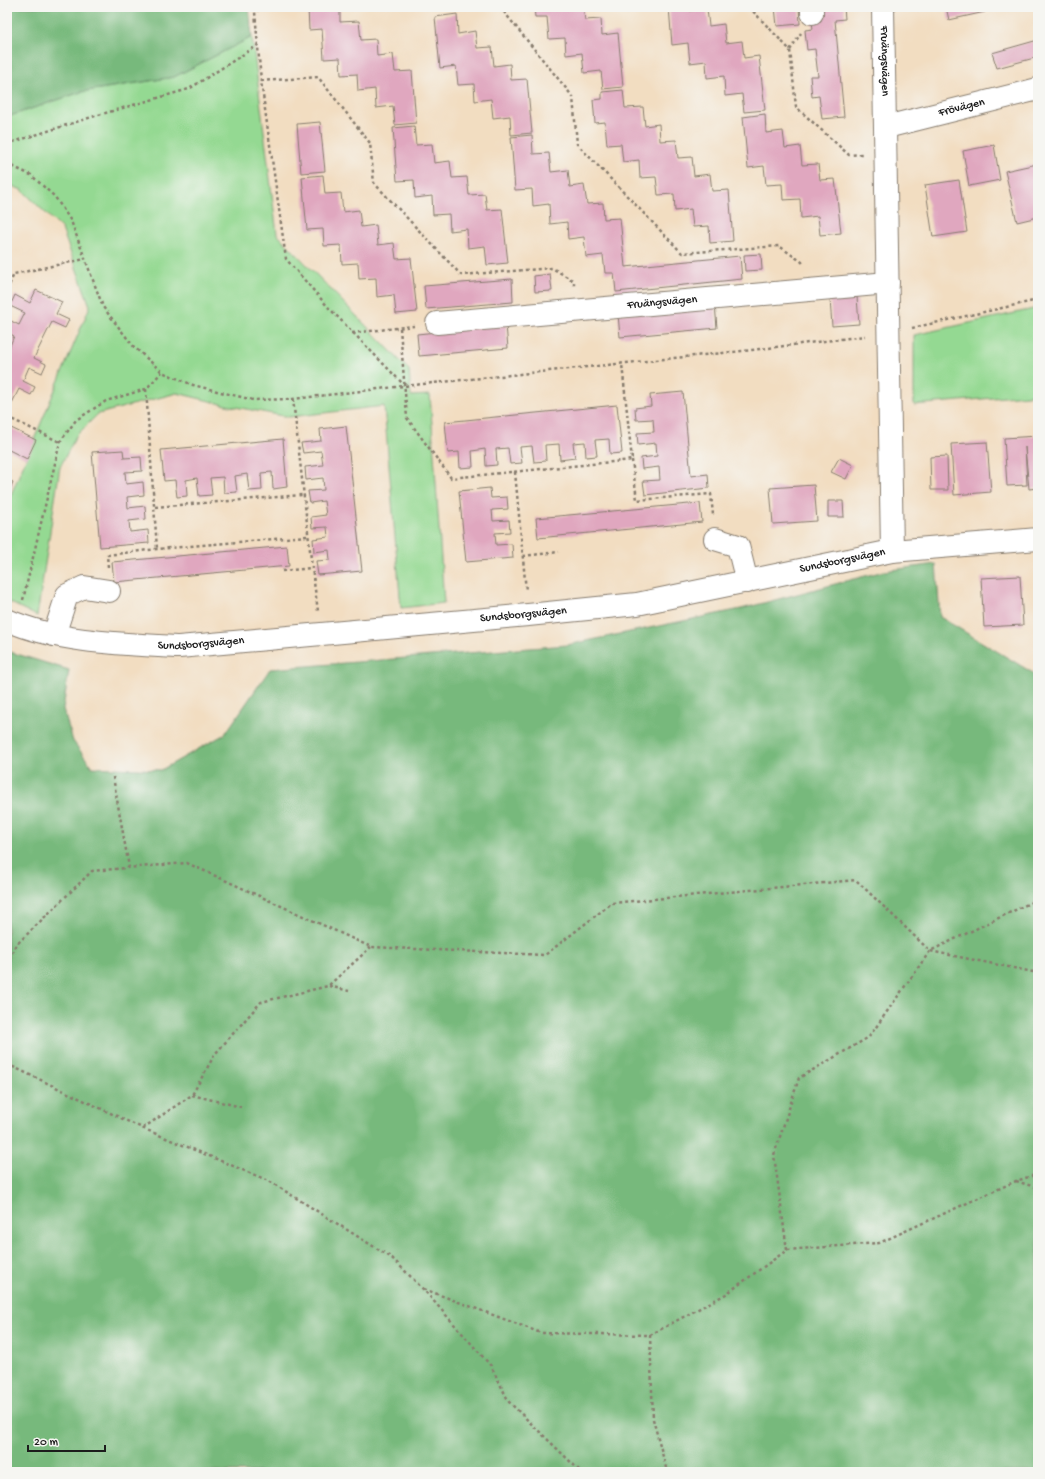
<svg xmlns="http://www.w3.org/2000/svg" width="1045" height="1479" viewBox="0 0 1045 1479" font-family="'Gochi Hand',sans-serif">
  <rect width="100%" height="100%" fill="#f6f6f2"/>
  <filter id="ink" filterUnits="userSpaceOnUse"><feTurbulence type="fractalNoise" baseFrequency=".025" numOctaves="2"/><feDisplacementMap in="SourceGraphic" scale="8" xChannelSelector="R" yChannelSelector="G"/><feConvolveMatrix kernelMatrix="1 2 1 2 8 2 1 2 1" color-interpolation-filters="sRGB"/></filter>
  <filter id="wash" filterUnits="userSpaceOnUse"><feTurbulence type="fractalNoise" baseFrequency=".012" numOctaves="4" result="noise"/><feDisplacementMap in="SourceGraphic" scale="16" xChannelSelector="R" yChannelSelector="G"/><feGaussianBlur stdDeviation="0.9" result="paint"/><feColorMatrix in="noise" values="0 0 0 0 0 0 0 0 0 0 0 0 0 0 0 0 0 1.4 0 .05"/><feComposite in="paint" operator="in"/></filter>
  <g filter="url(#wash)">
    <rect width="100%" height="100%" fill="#f2ddc1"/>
    <!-- green -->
    <g fill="#94d992" stroke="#587a57">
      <path d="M252 37 277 234 409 370 411 396 430 395 444 603 401 608 384 406 289 417 230 406 177 393 98 414 76 436 60 467 37 616 7 601V504L90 306 62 229 22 190 7 184V117L81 92 174 77Z"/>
      <path d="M1038 308V394L914 405V335Z"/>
    </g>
    <!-- forest -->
    <g fill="#77b97c" stroke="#4a6a4c">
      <path d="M7 7H249L252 37 174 77 81 92 7 117Z"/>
      <path d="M936 564 940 617 1038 676V1472H7V651L69 670 63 709 73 741 92 767 161 770 225 734 270 669 567 645 741 609 884 571Z"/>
    </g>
    <g id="blocks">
      <!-- building -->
      <g fill="#e0a7bf">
        <path d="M308 7H340V22L359 21 361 40 376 39 377 56 393 54 395 72 412 71 416 123 395 125 393 106 376 108 375 89 358 91 357 74 341 75 340 58 324 59 322 29 309 30Z"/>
        <path d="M534 7H583L585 20 601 19 602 35 618 33 623 87 603 89 601 71 584 73 582 53 566 55 565 38 549 39 547 17H535Z"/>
        <path d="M669 7H690V11L707 9 709 26 724 24 726 43 742 41 744 58 759 56 765 110 744 112 742 94 725 96 724 76 707 78 706 61 690 63 688 43 672 45Z"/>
        <path d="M775 7H799L800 24 777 26Z"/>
        <path d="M820 7H844L845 19 835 20 844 117 822 119 819 96 812 97 810 76H818L815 49 807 50 805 30 813 29 812 22 821 21Z"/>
        <path d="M946 7H984L985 12 949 20Z"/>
        <path d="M457 14 458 34 475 31 477 48 492 47 494 66 510 64 511 80 527 79 532 133 511 135 510 116 493 118 491 99 475 101 474 84 458 85 456 66 440 68 435 17Z"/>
        <path d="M1038 40V57L997 68 992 53Z"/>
        <path d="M623 90 625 108 643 107 645 126 659 124 660 141 676 140 678 158 692 157 694 176 710 174 712 191 729 190 733 241 710 243 709 226 693 227 691 209 675 211 674 194 658 195 656 177 640 178 639 160 623 162 621 144 607 145 605 122 595 123 593 100 602 99V92Z"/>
        <path d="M765 114 766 133 783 131 785 148 800 146 802 165 818 164 820 180 835 179 841 233 820 235 818 216 801 218 800 199 783 200 782 184 766 185 764 166 748 168 743 117Z"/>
        <path d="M320 122 325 171 301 173 297 124Z"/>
        <path d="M414 126 416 145 432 144 434 163 450 161 452 178 467 177 469 195 485 194 487 210 502 209 508 263 487 265 485 246 468 248 467 229 450 231 449 214 433 215 432 196 415 198 414 180 397 181 393 128Z"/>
        <path d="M532 135 533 154 549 153 551 172 568 170 570 187 584 185 587 204 603 203 604 219 620 218 625 267 740 256 742 279 616 292 614 273H605L603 255 586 257 584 237 568 239 567 222 550 224 549 204 533 206 532 189 515 190 511 137Z"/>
        <path d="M994 145 1000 180 969 186 963 151Z"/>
        <path d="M1037 164 1038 170V217L1017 222 1005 171Z"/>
        <path d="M323 175 325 194 341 193 343 212 359 210 361 227 376 225 378 245 394 243 396 259 411 258 417 312 396 314 394 295 377 297 376 278 359 279 358 263 342 264 341 245 324 246 323 229 307 230 302 177Z"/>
        <path d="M959 180 967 232 933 237 925 185Z"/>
        <path d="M761 254 762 270 745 271 744 255Z"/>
        <path d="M550 274 552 291 535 292 534 276Z"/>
        <path d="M512 279 513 302 426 309 424 286Z"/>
        <path d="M36 290 62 302 56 314 69 320 65 328 52 322 34 358 46 364 42 373 29 367 23 381 35 387 31 395 19 389 7 413V347L9 348 14 336 7 332V319L19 325 25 313 10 306 15 295 30 303Z"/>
        <path d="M857 297 859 324 832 326 830 299Z"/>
        <path d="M715 304 717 328 620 337 618 314Z"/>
        <path d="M506 325 508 348 419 356 417 334Z"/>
        <path d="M683 392 691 476 708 474 709 488 645 495 643 481 660 480 659 467 642 469 641 458 657 456 656 443 638 445 637 433 654 432 653 419 636 420 635 408 651 406 650 395Z"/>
        <path d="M617 405 622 453 610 454 609 439 595 440 597 456 586 457 585 442 573 443 575 458 560 460 559 444 545 445 546 461 534 462 532 446 520 447 522 463 510 464 508 448 496 449 497 465 486 466 485 449 472 451 473 467 460 468 459 452 448 453 445 422Z"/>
        <path d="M7 426 36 440 27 459 7 449Z"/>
        <path d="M346 426 362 571 318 575 316 561 330 560 329 550 314 552 313 539 328 537 327 527 312 528 311 517 326 515 324 501 310 503 308 491 324 490 323 478 306 480 305 467 323 465 321 451 303 453 301 443 321 441 320 429Z"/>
        <path d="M1038 436V488L1029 489 1025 447 1027 485 1007 486 1004 438Z"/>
        <path d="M283 439 287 487 273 489 272 472 261 473 262 490 249 491 247 474 235 476 237 492 224 493 223 477 210 478 212 495 199 496 197 478 186 480 187 496 177 497 175 480 164 481 161 450Z"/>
        <path d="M987 442 991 492 954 495 951 444Z"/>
        <path d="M123 450 124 458 141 457 142 471 125 472 126 484 143 482 144 495 127 497 128 508 145 506 146 519 129 521 130 532 148 530 149 543 100 547 92 452Z"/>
        <path d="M947 456 948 490H931L930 457Z"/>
        <path d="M839 458 853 465 846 479 831 472Z"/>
        <path d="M7 479 13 482 7 496Z"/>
        <path d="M814 485 817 521 773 524 770 488Z"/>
        <path d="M490 488 491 498 507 497 508 509 492 510 493 521 509 520 510 532 495 533 496 545 512 544 513 558 466 562 459 491Z"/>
        <path d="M828 501H843L844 517H828Z"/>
        <path d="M700 503 702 522 538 538 536 518Z"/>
        <path d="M287 546 289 566 114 582 112 562Z"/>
        <path d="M1020 576 1023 625 984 627 981 578Z"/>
      </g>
    </g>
  </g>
  <g filter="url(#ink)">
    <use href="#blocks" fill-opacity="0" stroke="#877c6e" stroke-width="1"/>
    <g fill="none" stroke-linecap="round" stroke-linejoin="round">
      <defs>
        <g id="minor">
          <path d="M812 7V13"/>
          <path id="s1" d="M883 7 892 551"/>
          <path id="s2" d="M886 127 1038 89"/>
          <path id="s3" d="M437 323 888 283"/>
          <path d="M715 539 738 546 747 582"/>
          <path id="s4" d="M7 620C60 643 123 644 179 647L528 615 637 604 892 551 1038 539"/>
          <path d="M54 635 67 595 84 587 109 591"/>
        </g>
      </defs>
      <!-- minor casing -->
      <use href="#minor" stroke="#877c6e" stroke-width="24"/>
      <!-- path -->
      <g stroke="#877c6e" stroke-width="2.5" stroke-dasharray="3 3" stroke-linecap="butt">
        <path d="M265 7 261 8 255 12 261 81 286 259 329 308 404 385"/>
        <path d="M500 7 573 97 577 144 682 253 779 246 802 262 803 266"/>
        <path d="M749 7 790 50 796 107 849 155 862 154"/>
        <path d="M790 50 801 33"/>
        <path d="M261 81 318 77 370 143 374 183 461 275 552 268 574 281V288"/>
        <path d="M7 144 95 116 189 89 258 45"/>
        <path d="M7 164 31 175 55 197 71 221 103 307 134 347 162 372 193 385 253 400 293 399 404 386 752 350 865 336"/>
        <path d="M7 290 14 274 85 259"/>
        <path d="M400 328 407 418 451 478 632 460 622 364"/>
        <path d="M912 328 1038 300"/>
        <path d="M352 333 414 326"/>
        <path d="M146 389 157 549"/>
        <path d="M293 399 312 568 318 611"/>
        <path d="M7 417 60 442"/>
        <path d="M632 460 637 500 711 494 713 515"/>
        <path d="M515 472 526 591"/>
        <path d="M155 507 303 495"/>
        <path d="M523 556 559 552"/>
        <path d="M108 567 107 555 157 549 308 536"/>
        <path d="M282 571 312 568"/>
        <path d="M23 600 60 442 76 420 106 401 146 389 162 372"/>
        <path d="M113 777 129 867"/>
        <path d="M7 964 15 946 92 871 187 863 371 947 545 955 612 903 856 880 930 951 1038 973"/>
        <path d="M329 986 349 991"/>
        <path d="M7 1064 142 1128 269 1181 392 1258 423 1289 491 1366 509 1402 581 1472"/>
        <path d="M192 1095 241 1107"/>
        <path d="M143 1128 192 1095 215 1054 261 1002 328 986 371 947"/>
        <path d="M1016 1181 1038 1188"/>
        <path d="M787 1250 774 1155 799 1078 869 1037 930 951 1038 899"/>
        <path d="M424 1289 541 1333 650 1335 726 1294 787 1250 879 1243 1016 1181 1038 1174"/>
        <path d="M650 1335 653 1419 666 1468 665 1472"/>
      </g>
      <!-- minor -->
      <use href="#minor" stroke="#fff" stroke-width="22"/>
    </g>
  </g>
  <g text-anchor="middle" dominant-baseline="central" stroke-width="4" stroke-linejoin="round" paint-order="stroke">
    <!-- street labels -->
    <g font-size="12" fill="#1c1c1c" stroke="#f6f6f2">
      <text stroke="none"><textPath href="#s1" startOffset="54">Fruängsvägen</textPath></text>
      <text stroke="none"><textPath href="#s2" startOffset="78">Frövägen</textPath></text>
      <text stroke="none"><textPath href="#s3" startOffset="226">Fruängsvägen</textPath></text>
      <text stroke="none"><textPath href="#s4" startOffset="845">Sundsborgsvägen</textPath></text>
      <text stroke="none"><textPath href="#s4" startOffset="521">Sundsborgsvägen</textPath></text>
      <text stroke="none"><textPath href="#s4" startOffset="197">Sundsborgsvägen</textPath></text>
    </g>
  </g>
  <!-- margin -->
  <rect width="1045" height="1479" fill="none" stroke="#f6f6f2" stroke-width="24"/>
  <!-- scale -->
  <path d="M28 1445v6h77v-6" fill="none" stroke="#1c1c1c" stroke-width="2"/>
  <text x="34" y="1445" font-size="12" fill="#1c1c1c" stroke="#f6f6f2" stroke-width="3" paint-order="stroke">20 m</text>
</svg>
